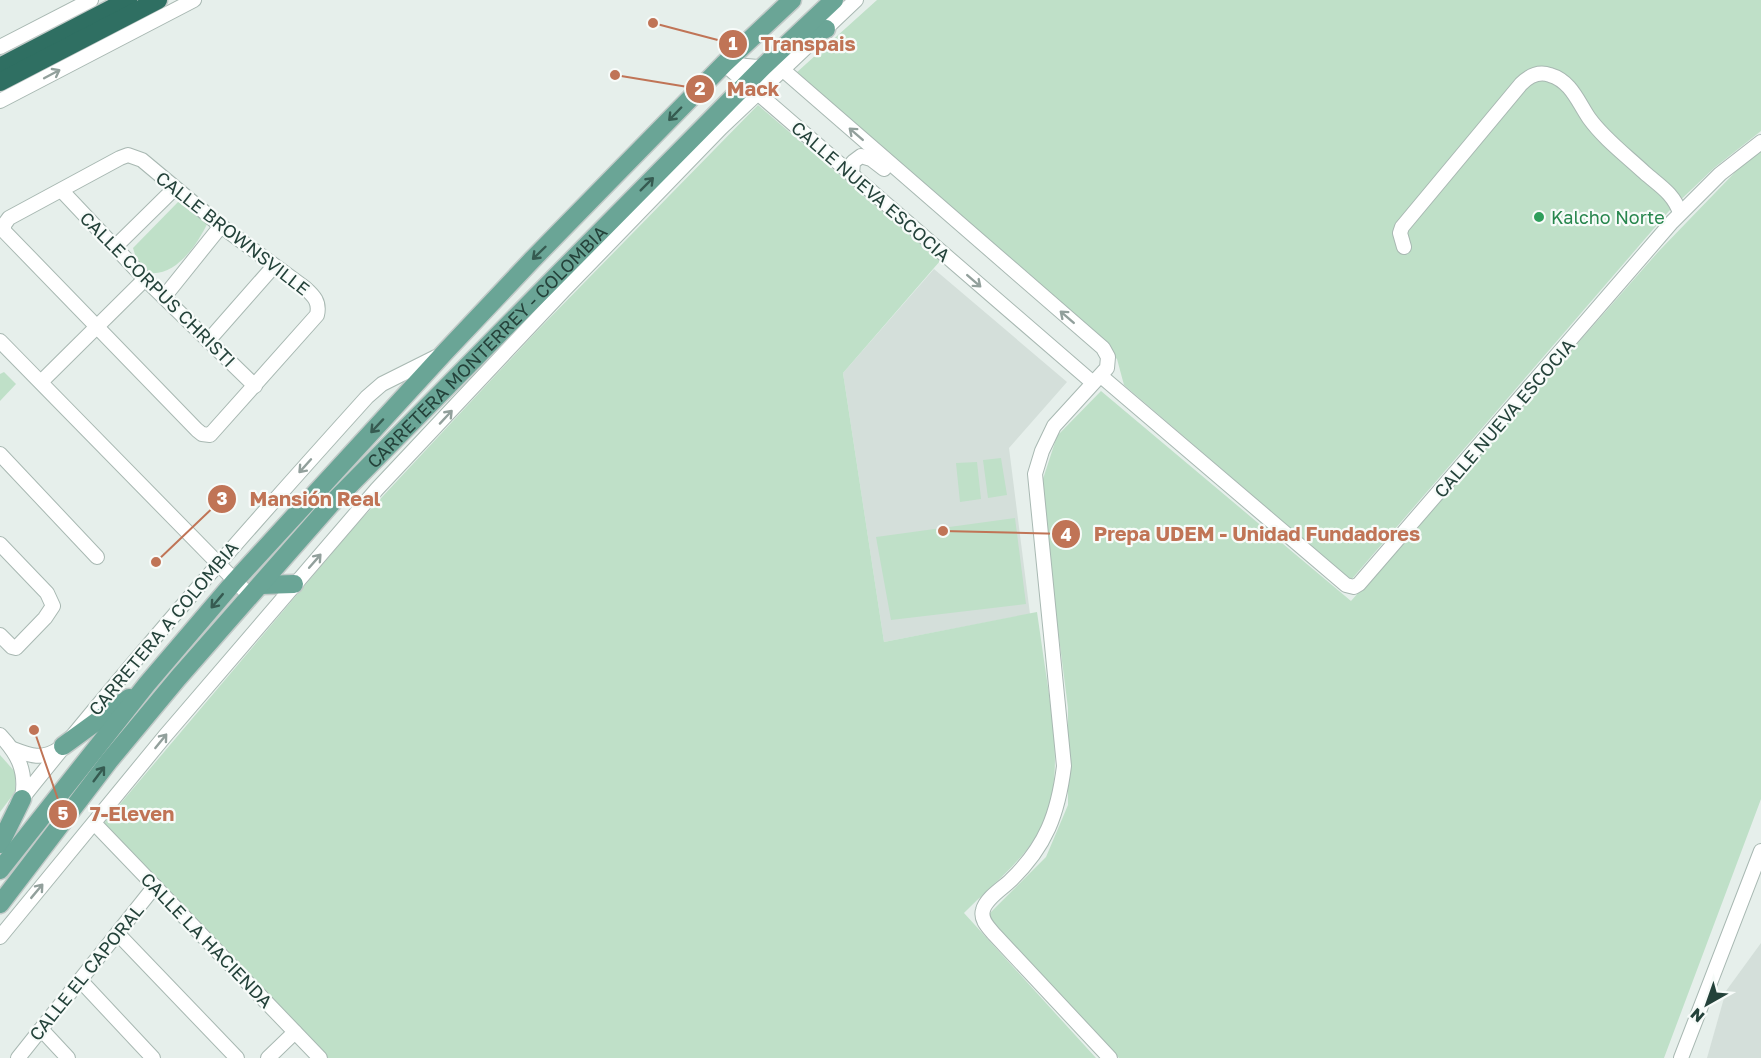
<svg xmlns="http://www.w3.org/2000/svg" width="1761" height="1058" viewBox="0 0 1761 1058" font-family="'Golos Text',sans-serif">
  <rect width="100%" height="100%" fill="#e6efeb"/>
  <!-- built -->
  <g fill="#d4dfda">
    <path d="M934 269 1067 382 1009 448 1030 614 884 642 843 373Z"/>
    <path d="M1761 943V1058H1707L1726 991Z"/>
  </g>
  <!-- green -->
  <g fill="#bfe0c8">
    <path d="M877 0H1761V131L1714 168 1669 211 1351 580 1124 385 1117 359 796 73Z"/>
    <path d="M758 105 940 261 843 373 884 642 1037 612C1041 640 1045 667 1049 694 1056 746 1063 799 1031 844 1014 868 985 892 964 913L1096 1058H328L104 823 355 526 534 334Z"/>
    <path d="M1761 150V799L1664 1058H1119L986 917 1046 857 1068 805V708L1040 488 1057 436 1101 391 1351 601 1658 252 1741 166Z"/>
    <path d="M180 200 208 222C197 246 173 280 145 272L136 258 133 248Z"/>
    <path d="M4 372 16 384 0 401V374Z"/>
    <path d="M1001 458 1007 495 988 498 983 460Z"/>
    <path d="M977 462 981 499 960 502 956 463Z"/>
    <path d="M1015 518 1026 604 891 620 876 537Z"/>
    <path d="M0 755 16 773 15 792 0 812Z"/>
  </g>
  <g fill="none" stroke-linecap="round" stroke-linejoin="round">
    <defs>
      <g id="minor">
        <path d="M0 47 91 0"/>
        <path d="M724 64 782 69 1103 348 1108 357 1107 368 1054 426 1042 451 1035 474 1064 766C1058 814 1046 846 1011 880 1002 889 986 898 983 910 980 920 989 928 994 934L1110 1058"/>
        <path d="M724 64 1092 382"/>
        <path d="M0 101 194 0"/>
        <path d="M128 155 142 160 221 226 305 288C314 296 320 302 317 315L210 435 202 434 197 430 4 231V225L9 218 120 158Z"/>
        <path d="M852 175 853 162 861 156 871 159 884 169"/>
        <path d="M62 191 145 279 255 386"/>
        <path d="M115 247 175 188"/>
        <path d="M1404 247 1400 233 1402 227 1521 84C1529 76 1539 71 1550 75 1571 81 1578 102 1589 118 1604 139 1627 156 1645 173 1660 186 1674 194 1680 213"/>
        <path d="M164 297 221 226"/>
        <path d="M0 341 251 597"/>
        <path d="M208 341 274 266"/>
        <path d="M1101 376 1346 585 1354 587 1359 584 1672 222 1720 174 1761 142"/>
        <path d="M41 382 145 279"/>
        <path d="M0 454 97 557"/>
        <path d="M0 544 47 593 53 606 45 618 16 648 12 647 0 635"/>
        <path d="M0 735C18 754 27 771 22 798"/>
        <path d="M13 749C31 756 42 760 59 749"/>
        <path d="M16 806C128 665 247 530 367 397L382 384 436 357"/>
        <path d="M94 823 320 1058"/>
        <path d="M118 934 237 1058"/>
        <path d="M0 937 165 736 377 489 565 289 721 128 856 0"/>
        <path d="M80 980 153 1058"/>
        <path d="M41 1029 68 1058"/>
        <path d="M18 1058 155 886"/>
        <path d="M268 1058 295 1032"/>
        <path d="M1681 1058 1761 851"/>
      </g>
      <g id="major">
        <path d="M798 36 826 29"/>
        <path d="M261 585 294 584"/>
        <path d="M63 746 129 698"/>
        <path d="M0 844 22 799"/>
        <path d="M0 870 147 684 234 582 446 351 532 260 724 64 792 0"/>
        <path id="s1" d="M0 904 109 761 178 678 330 505 763 67 834 0"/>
      </g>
      <g id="highway">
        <path d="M0 67 128 0"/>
        <path d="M0 82 158 0"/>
      </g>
    </defs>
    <!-- minor casing -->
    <use href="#minor" stroke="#a8b8b2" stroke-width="16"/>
    <!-- major casing -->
    <use href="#major" stroke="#c2cac8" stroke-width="21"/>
    <!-- highway casing -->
    <use href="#highway" stroke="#c2cac8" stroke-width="21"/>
    <!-- minor -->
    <use href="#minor" stroke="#fff" stroke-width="14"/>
    <!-- major -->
    <use href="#major" stroke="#6aa596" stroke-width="18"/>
    <!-- highway -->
    <use href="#highway" stroke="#2f6f62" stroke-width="18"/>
  </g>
  <!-- one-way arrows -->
  <defs><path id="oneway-shaft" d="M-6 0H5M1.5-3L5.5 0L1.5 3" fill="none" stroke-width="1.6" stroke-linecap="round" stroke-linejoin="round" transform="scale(1.5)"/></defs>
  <g stroke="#92a09c">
    <use href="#oneway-shaft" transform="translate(52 74) rotate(-28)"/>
    <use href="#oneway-shaft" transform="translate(856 134) rotate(-139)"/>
    <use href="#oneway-shaft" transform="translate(974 281) rotate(41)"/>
    <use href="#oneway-shaft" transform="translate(1067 317) rotate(-139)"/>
    <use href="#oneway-shaft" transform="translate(446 417) rotate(-47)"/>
    <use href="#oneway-shaft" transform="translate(305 466) rotate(132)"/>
    <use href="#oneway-shaft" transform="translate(315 561) rotate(-49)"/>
    <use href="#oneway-shaft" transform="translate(161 741) rotate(-51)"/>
    <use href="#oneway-shaft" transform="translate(37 891) rotate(-50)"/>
  </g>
  <g stroke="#365b51">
    <use href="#oneway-shaft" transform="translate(675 114) rotate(134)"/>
    <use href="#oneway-shaft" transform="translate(647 184) rotate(-45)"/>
    <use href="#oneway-shaft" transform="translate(539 253) rotate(136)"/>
    <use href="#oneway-shaft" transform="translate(377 426) rotate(133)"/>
    <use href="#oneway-shaft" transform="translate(217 601) rotate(130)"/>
    <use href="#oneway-shaft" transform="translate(99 774) rotate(-53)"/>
  </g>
  <!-- markers -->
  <circle fill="#2e9e5b" stroke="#f7fbf9" stroke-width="2" cx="1539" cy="217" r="6"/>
  <g text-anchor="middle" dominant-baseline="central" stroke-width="4.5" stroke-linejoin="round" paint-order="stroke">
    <!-- street labels -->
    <g font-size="18" fill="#24423a" stroke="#f7fbf9">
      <text transform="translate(871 191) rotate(41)">CALLE NUEVA ESCOCIA</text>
      <text transform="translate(233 233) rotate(38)">CALLE BROWNSVILLE</text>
      <text transform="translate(158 289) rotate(45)">CALLE CORPUS CHRISTI</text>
      <text stroke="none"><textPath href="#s1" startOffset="741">CARRETERA MONTERREY - COLOMBIA</textPath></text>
      <text transform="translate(1504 418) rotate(-49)">CALLE NUEVA ESCOCIA</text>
      <text transform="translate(163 628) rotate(-50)">CARRETERA A COLOMBIA</text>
      <text transform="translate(207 940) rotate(46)">CALLE LA HACIENDA</text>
      <text transform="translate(86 972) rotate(-51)">CALLE EL CAPORAL</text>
    </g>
    <!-- leisure labels -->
    <g font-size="18" fill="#27864d" stroke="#f7fbf9" text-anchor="start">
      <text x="1551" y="217">Kalcho Norte</text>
    </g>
  </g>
  <!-- callouts -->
  <path fill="none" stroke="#c07456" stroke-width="2" d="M653 23L733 44M615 75L700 89M156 562L222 499M943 531L1066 534M34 730L63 814"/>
  <g fill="#c07456" stroke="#f7fbf9" stroke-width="2">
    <circle cx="653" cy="23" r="6"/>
    <circle cx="615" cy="75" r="6"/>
    <circle cx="156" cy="562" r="6"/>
    <circle cx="943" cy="531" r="6"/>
    <circle cx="34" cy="730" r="6"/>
    <circle cx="733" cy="44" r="15"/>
    <circle cx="700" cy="89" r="15"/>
    <circle cx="222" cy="499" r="15"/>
    <circle cx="1066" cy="534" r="15"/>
    <circle cx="63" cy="814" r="15"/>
  </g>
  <g font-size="18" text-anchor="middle" font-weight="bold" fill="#fff">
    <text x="733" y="50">1</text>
    <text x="700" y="95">2</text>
    <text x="222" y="505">3</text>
    <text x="1066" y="541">4</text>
    <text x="63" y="820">5</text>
  </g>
  <g font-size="20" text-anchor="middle" font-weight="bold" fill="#c07456" stroke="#f7fbf9" stroke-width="4.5" stroke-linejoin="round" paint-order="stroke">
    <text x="808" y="51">Transpais</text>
    <text x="753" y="96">Mack</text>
    <text x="315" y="506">Mansión Real</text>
    <text x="1257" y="541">Prepa UDEM - Unidad Fundadores</text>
    <text x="132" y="821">7-Eleven</text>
  </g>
  <!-- north arrow -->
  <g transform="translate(1707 1004) rotate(220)" stroke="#f7fbf9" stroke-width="4.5" paint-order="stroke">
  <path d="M0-4.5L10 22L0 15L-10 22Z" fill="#24423a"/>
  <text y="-9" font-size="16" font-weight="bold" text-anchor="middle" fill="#24423a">N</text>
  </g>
</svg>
